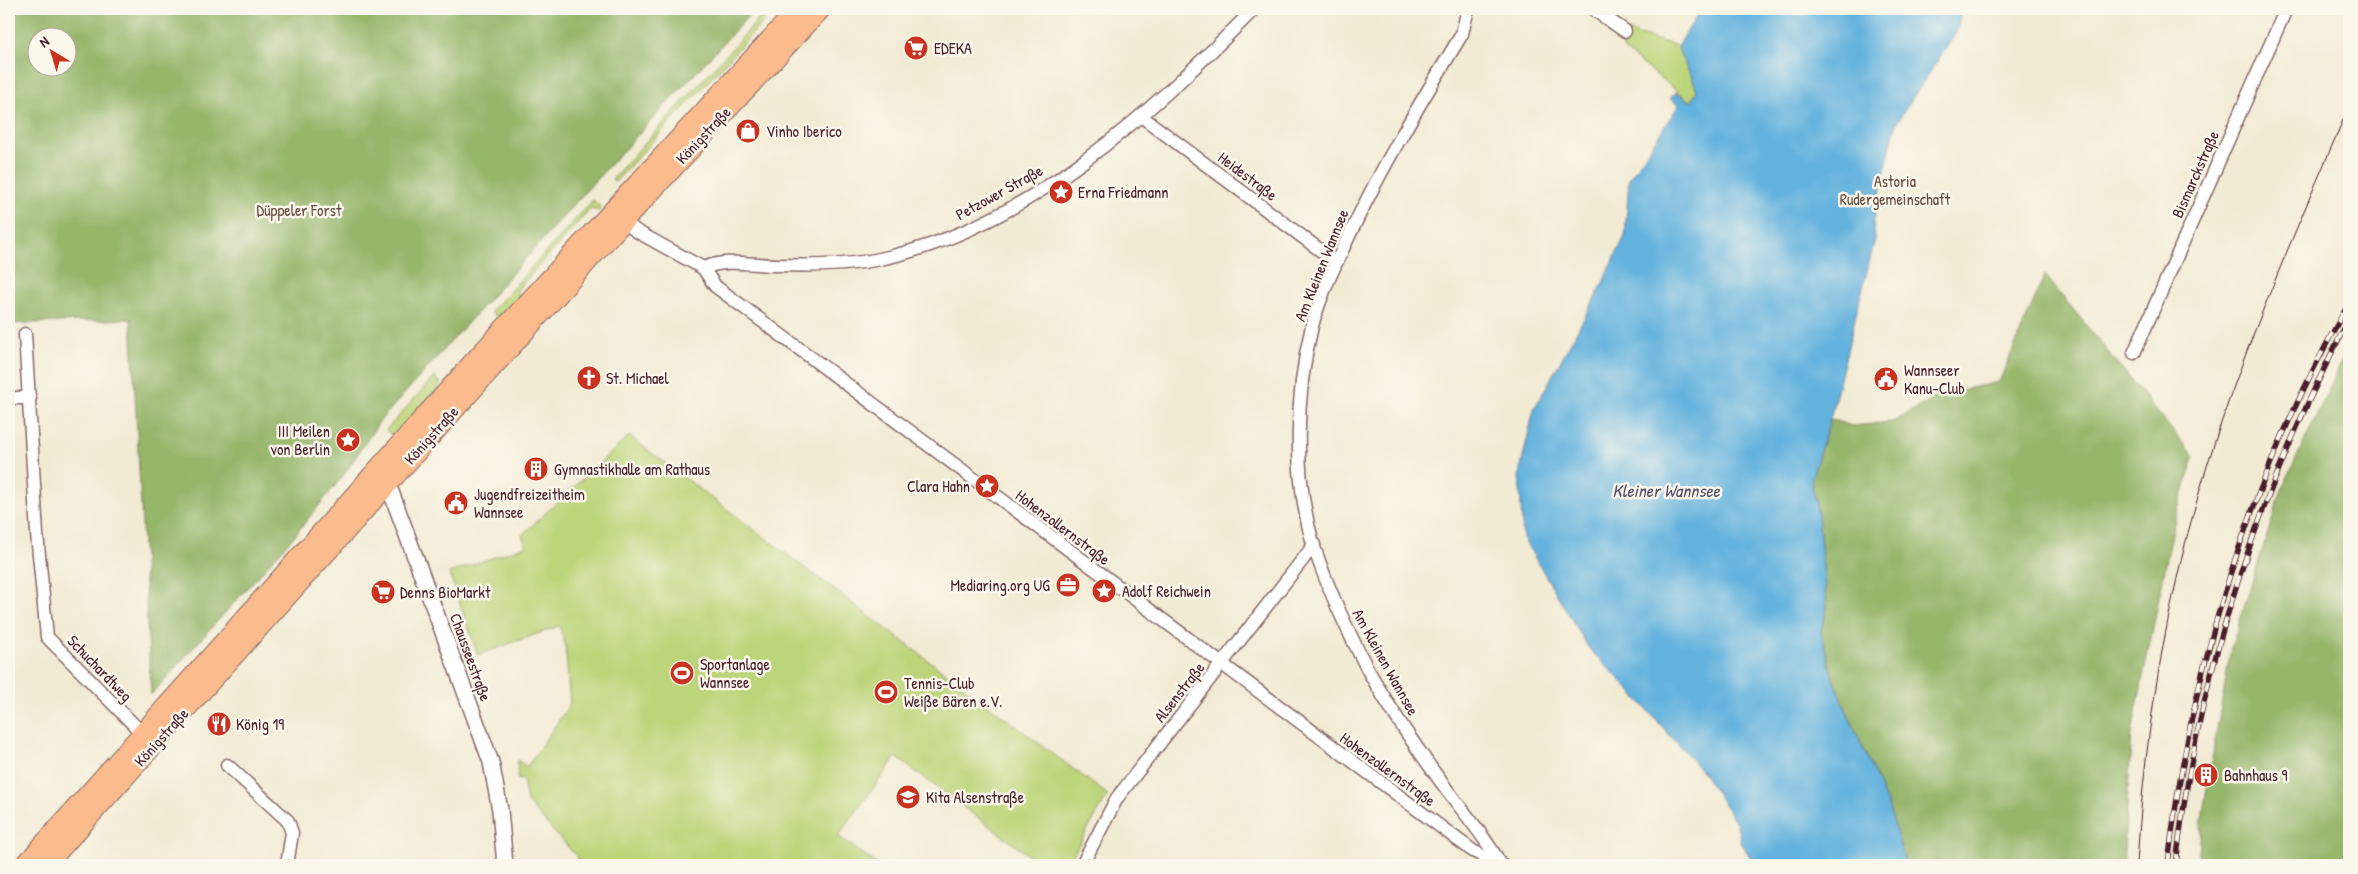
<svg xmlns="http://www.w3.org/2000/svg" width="2358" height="874" viewBox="0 0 2358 874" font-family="'Patrick Hand',sans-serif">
  <rect width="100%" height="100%" fill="#fbf7ec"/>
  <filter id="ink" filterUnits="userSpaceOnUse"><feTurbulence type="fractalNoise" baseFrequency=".02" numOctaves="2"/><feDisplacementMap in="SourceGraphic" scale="10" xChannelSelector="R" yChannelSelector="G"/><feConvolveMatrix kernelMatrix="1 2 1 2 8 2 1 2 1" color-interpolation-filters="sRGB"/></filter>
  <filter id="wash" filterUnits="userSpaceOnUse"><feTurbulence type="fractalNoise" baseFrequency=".0096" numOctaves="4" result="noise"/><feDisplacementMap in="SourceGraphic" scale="20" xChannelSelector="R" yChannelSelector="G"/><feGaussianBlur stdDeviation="1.12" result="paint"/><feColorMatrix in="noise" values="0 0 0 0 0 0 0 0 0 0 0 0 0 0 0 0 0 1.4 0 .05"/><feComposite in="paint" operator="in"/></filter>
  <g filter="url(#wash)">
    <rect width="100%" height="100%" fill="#f2ebd4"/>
    <!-- green -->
    <g fill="#bdd57a" stroke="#847a52">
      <path d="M768 9H775L615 182 612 179Z"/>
      <path d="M1626 31 1678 46C1681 63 1693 74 1697 91L1691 102 1623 49Z"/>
      <path d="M593 200 602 208 599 211 590 209 516 291 524 298 498 318 491 312Z"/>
      <path d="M434 377 441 383 437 389 394 437 386 430Z"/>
      <path d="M629 436 1108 795 1067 865H1042L896 757 838 836 878 865H584L530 805 527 801 523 779 518 780 517 760 527 767 570 704 565 643 559 626 478 655 449 573 526 546 522 535Z"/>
    </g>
    <!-- forest -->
    <g fill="#96b66a" stroke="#706a4a" fill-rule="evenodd">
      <path d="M9 9H755L594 182 379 422 343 476 295 535 151 695 131 319 9 324ZM38 38H68V68H38Z"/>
      <path d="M2045 275 2194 457 2175 519 2132 732 2123 865H1906L1888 805 1834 682 1821 632 1827 608 1818 514 1811 480 1830 419 1852 426 1893 422 1941 394 1999 382Z"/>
      <path d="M2349 346V865H2198L2202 818 2231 648 2282 489Z"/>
    </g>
    <!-- water -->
    <path fill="#64b2de" stroke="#576884" d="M1701 9H1962L1956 33 1896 123 1873 224 1875 239 1830 419 1811 480 1818 514 1827 608 1821 632 1834 682 1888 805 1906 865H1755L1741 842 1736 822 1702 771 1625 685 1590 650 1523 538 1519 475 1534 409 1598 293 1625 236 1629 179 1679 105 1670 99 1676 92 1691 102 1697 91C1693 74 1681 63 1678 46Z"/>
  </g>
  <g filter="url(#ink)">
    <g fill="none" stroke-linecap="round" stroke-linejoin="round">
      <defs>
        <g id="minor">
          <path d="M1468 9 1462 34C1422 100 1382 166 1349 236 1335 265 1320 296 1312 326 1295 395 1293 478 1314 547 1328 589 1347 630 1368 670 1391 711 1419 752 1447 790 1466 815 1486 838 1501 865"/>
          <path d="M1593 9 1625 31"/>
          <path d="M1141 116 1336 262"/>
          <path d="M619 217 636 231 703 268 715 286 1473 851 1501 865"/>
          <path d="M703 268C728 258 751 265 777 265 810 266 843 266 875 260 1024 231 1151 113 1254 9"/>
          <path d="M25 334 37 534 47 637 147 738"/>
          <path d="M2134 353 2286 9"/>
          <path d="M9 398H30"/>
          <path d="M227 765 288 821 292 833 287 865"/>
          <path d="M1082 865 1117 798 1314 545"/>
        </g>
        <path id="tertiary" d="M382 477 388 484 397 508 491 762 500 810 505 865"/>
        <g id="primary">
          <path d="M25 865 474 361 798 9"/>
          <path d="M46 865 624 221 821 9"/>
        </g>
      </defs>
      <!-- minor casing -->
      <use href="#minor" stroke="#856666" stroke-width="15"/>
      <!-- tertiary casing -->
      <use href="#tertiary" stroke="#856666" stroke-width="18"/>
      <!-- primary casing -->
      <use href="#primary" stroke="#856666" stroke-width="21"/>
      <!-- minor -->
      <use href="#minor" stroke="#fff" stroke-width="12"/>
      <!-- tertiary -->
      <use href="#tertiary" stroke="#fff" stroke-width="15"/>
      <!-- primary -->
      <use href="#primary" stroke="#fbbb8c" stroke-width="19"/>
      <!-- tram -->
      <path stroke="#4a1f2b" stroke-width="1" d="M2137 865C2145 720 2171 573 2217 435 2254 323 2303 214 2349 106"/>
      <defs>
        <g id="rail">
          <path d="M2168 865C2190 670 2251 474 2349 303"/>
          <path d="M2176 865C2197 673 2260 490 2349 319"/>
        </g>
      </defs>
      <!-- rail casing -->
      <use href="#rail" stroke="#4a1f2b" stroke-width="5.5"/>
      <!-- rail -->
      <use href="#rail" stroke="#fbf7ec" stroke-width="4" stroke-dasharray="11" stroke-linecap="butt"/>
    </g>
  </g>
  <!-- icons -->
  <defs>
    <symbol id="supermarket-disc" viewBox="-11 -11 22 22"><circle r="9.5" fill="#c8321e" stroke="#fbf7ec"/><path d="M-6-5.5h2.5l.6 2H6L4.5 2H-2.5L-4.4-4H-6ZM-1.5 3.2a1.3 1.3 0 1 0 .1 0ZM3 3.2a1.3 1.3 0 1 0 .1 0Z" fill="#fff"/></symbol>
    <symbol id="shop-disc" viewBox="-11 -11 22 22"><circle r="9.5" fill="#c8321e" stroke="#fbf7ec"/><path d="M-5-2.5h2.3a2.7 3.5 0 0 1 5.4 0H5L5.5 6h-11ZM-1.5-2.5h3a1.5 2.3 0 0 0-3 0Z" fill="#fff"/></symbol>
    <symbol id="sight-disc" viewBox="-11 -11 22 22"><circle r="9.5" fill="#c8321e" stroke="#fbf7ec"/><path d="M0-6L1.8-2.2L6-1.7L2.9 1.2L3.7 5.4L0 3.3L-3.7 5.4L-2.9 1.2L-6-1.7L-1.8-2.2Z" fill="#fff"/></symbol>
    <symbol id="church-disc" viewBox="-11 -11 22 22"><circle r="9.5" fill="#c8321e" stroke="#fbf7ec"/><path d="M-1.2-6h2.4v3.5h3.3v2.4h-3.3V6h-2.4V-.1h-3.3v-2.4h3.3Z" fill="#fff"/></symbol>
    <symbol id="civic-disc" viewBox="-11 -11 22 22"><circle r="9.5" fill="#c8321e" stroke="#fbf7ec"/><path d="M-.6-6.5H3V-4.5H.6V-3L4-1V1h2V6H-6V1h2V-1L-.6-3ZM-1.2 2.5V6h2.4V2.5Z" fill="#fff"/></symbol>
    <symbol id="building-disc" viewBox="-11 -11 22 22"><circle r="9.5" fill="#c8321e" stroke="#fbf7ec"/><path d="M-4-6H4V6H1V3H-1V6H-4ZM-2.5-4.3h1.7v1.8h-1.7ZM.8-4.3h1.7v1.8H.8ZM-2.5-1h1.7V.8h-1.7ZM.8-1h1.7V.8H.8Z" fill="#fff"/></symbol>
    <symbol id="office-disc" viewBox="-11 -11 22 22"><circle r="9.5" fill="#c8321e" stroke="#fbf7ec"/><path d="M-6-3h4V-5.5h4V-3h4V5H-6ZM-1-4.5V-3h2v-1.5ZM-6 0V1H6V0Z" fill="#fff"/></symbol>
    <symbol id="stadium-disc" viewBox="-11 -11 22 22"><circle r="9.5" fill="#c8321e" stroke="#fbf7ec"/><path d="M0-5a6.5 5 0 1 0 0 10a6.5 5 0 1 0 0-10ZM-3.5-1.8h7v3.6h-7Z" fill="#fff"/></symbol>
    <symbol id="restaurant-disc" viewBox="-11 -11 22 22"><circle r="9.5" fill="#c8321e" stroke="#fbf7ec"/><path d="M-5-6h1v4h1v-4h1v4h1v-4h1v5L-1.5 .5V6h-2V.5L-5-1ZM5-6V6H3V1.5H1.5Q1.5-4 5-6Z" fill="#fff"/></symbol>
    <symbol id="school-disc" viewBox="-11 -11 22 22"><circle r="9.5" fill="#c8321e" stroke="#fbf7ec"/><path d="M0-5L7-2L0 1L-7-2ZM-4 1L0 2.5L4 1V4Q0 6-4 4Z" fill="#fff"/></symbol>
  </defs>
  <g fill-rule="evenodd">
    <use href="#supermarket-disc" x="902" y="34" width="28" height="28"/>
    <use href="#shop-disc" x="734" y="117" width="28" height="28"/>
    <use href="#sight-disc" x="1047" y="178" width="28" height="28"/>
    <use href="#church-disc" x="575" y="364" width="28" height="28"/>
    <use href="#civic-disc" x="1872" y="365" width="28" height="28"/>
    <use href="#sight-disc" x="334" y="426" width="28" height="28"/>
    <use href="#building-disc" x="522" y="455" width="28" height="28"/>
    <use href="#sight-disc" x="973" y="472" width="28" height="28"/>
    <use href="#civic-disc" x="442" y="489" width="28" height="28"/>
    <use href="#office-disc" x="1054" y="571" width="28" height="28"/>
    <use href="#sight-disc" x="1090" y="577" width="28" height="28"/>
    <use href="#supermarket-disc" x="369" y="578" width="28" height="28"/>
    <use href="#stadium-disc" x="668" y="659" width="28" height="28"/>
    <use href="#stadium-disc" x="872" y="678" width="28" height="28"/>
    <use href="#restaurant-disc" x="205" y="710" width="28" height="28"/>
    <use href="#building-disc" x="2192" y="761" width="28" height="28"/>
    <use href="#school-disc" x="894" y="783" width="28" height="28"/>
  </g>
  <g text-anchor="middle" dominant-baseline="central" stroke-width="5" stroke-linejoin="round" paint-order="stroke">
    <!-- poi labels -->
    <g font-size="16" fill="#4a1f2b" stroke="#fbf7ec" text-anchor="start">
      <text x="934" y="48">EDEKA</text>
      <text x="766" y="131">Vinho Iberico</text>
      <text x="1078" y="192">Erna Friedmann</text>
      <text x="1904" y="370">Wannseer<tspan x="1904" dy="18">Kanu-Club</tspan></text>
      <text x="606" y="378">St. Michael</text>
      <text x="330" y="431" text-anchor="end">III Meilen<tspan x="330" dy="18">von Berlin</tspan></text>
      <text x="554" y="469">Gymnastikhalle am Rathaus</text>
      <text x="970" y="486" text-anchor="end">Clara Hahn</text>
      <text x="474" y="494">Jugendfreizeitheim<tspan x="474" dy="18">Wannsee</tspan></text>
      <text x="1050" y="585" text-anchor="end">Mediaring.org UG</text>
      <text x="1122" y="591">Adolf Reichwein</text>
      <text x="400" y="592">Denns BioMarkt</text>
      <text x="700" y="664">Sportanlage<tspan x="700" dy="18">Wannsee</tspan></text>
      <text x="904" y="683">Tennis-Club<tspan x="904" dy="18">Weiße Bären e.V.</tspan></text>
      <text x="236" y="724">König 19</text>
      <text x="2224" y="775">Bahnhaus 9</text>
      <text x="926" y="797">Kita Alsenstraße</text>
    </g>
    <!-- street labels -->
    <g font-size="16" fill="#4a1f2b" stroke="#fbf7ec">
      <text transform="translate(703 135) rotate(-47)">Königstraße</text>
      <text transform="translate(2195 174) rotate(-66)">Bismarckstraße</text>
      <text transform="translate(1248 176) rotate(37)">Heidestraße</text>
      <text transform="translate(999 192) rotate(-29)">Petzower Straße</text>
      <text transform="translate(1321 265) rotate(-68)">Am Kleinen Wannsee</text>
      <text transform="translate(431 435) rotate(-48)">Königstraße</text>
      <text transform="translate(1063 527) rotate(37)">Hohenzollernstraße</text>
      <text transform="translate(471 657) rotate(70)">Chausseestraße</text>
      <text transform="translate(1386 662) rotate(61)">Am Kleinen Wannsee</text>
      <text transform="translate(100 668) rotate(46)">Schuchardtweg</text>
      <text transform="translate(1179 692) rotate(-52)">Alsenstraße</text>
      <text transform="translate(161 737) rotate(-48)">Königstraße</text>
      <text transform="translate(1388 769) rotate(36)">Hohenzollernstraße</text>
    </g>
    <!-- park labels -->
    <g font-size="16" fill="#674c3f" stroke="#fbf7ec">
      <text x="1895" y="181">Astoria<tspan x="1895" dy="18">Rudergemeinschaft</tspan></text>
      <text x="299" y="210">Düppeler Forst</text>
    </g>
    <!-- water labels -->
    <g font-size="18" font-style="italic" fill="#53526a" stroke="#fbf7ec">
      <text x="1666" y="490">Kleiner Wannsee</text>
    </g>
  </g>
  <!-- margin -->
  <rect width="2358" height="874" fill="none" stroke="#fbf7ec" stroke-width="30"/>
  <!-- north arrow -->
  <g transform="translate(52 52) rotate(322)"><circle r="24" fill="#fbf7ec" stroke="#b4a19f"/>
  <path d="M0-4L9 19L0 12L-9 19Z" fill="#c8321e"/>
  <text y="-8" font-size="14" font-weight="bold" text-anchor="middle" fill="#4a1f2b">N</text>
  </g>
</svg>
